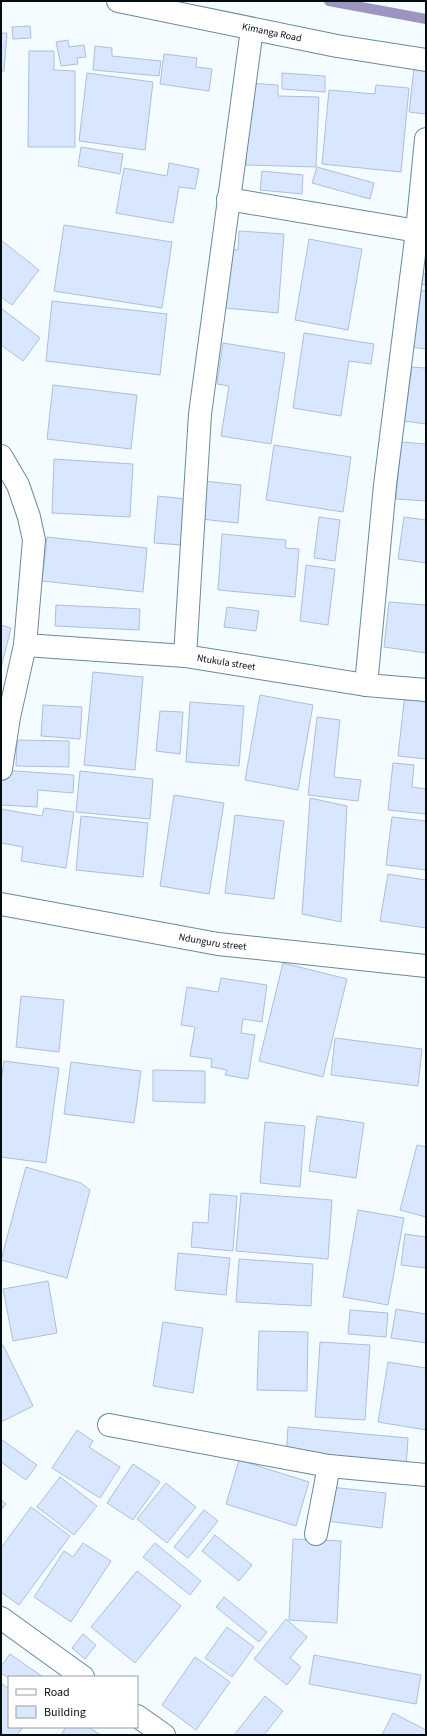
<svg xmlns="http://www.w3.org/2000/svg" width="427" height="1736" viewBox="0 0 427 1736" font-family="'Source Sans 3',sans-serif">
  <rect width="100%" height="100%" fill="#f4fcff"/>
  <g fill="none" stroke-linecap="round" stroke-linejoin="round">
    <!-- stream -->
    <path stroke="#9d95c1" stroke-width="10" d="M329 1 426 19"/>
  </g>
  <!-- building -->
  <g fill="#d8e7ff" stroke="#acbfdb">
    <path d="M30 26 31 38 13 39 12 27Z"/>
    <path d="M1 33H7L4 71H1Z"/>
    <path d="M68 40 69 47 84 45 86 57 77 58 78 64 61 66 56 42Z"/>
    <path d="M95 46 112 48V56L161 61 159 76 93 70Z"/>
    <path d="M29 51H54V70L75 71V147H28Z"/>
    <path d="M164 54 197 58 196 67 212 69 209 91 160 84Z"/>
    <path d="M414 68 426 69V114L409 112Z"/>
    <path d="M87 73 153 82 145 150 79 141Z"/>
    <path d="M282 73 325 76V92L282 89Z"/>
    <path d="M248 83 278 85V96L319 97 316 167 246 165Z"/>
    <path d="M376 85 409 88 401 172 322 164 329 90 375 94Z"/>
    <path d="M81 147 123 154 120 174 78 166Z"/>
    <path d="M169 163 199 169 195 189 179 187 173 223 116 213 124 168 167 176Z"/>
    <path d="M317 167 374 183 370 199 312 183Z"/>
    <path d="M262 171 303 175 302 194 260 190Z"/>
    <path d="M64 225 172 242 162 308 54 291Z"/>
    <path d="M239 231 284 234 278 313 225 308 229 249 238 250Z"/>
    <path d="M309 239 362 249 348 330 295 320Z"/>
    <path d="M1 240 39 270 12 305 1 297Z"/>
    <path d="M419 273 426 274V285L418 284Z"/>
    <path d="M410 289 426 291V349L403 346Z"/>
    <path d="M52 301 167 314 160 375 46 361Z"/>
    <path d="M1 308 40 338 23 361 1 345Z"/>
    <path d="M304 333 374 344 371 364 349 361 341 416 293 408Z"/>
    <path d="M223 343 285 353 271 444 221 436 229 386 217 384Z"/>
    <path d="M412 367 426 368V424L404 421Z"/>
    <path d="M53 385 137 395 131 449 47 439Z"/>
    <path d="M401 442 426 444V501L396 499Z"/>
    <path d="M274 445 351 457 343 512 266 500Z"/>
    <path d="M54 459 133 464 130 517 52 513Z"/>
    <path d="M204 481 241 485 238 523 201 519Z"/>
    <path d="M158 496 186 499 182 545 154 543Z"/>
    <path d="M319 517 340 520 335 561 314 558Z"/>
    <path d="M404 517 426 520V563L398 559Z"/>
    <path d="M222 534 286 540 285 548 299 549 295 597 218 590Z"/>
    <path d="M47 537 147 548 143 592 42 581Z"/>
    <path d="M306 565 335 569 328 625 300 621Z"/>
    <path d="M389 602 426 605V653L384 647Z"/>
    <path d="M56 605 140 609 139 630 55 626Z"/>
    <path d="M227 607 259 611 256 631 224 627Z"/>
    <path d="M1 625 11 628 1 668Z"/>
    <path d="M93 672 143 677 135 770 84 765Z"/>
    <path d="M405 693 426 696V759L398 756Z"/>
    <path d="M260 695 313 705 298 790 245 780Z"/>
    <path d="M190 702 244 706 239 766 186 762Z"/>
    <path d="M43 705 82 707 80 739 41 736Z"/>
    <path d="M160 711 183 712 180 754 156 751Z"/>
    <path d="M317 717 340 720 334 777 361 780 358 801 308 795Z"/>
    <path d="M17 740 69 741V767L16 766Z"/>
    <path d="M393 763 414 765 412 787 426 789V814L388 810Z"/>
    <path d="M1 770 74 775 73 793 38 790 37 807 1 805Z"/>
    <path d="M80 771 153 779 150 819 76 812Z"/>
    <path d="M174 795 224 803 209 894 160 886Z"/>
    <path d="M310 798 347 806 341 922 302 914Z"/>
    <path d="M44 808 74 812 66 868 21 861 23 847 1 843V809L42 816Z"/>
    <path d="M235 815 284 821 274 899 225 893Z"/>
    <path d="M81 816 148 823 143 877 76 870Z"/>
    <path d="M392 817 426 821V870L386 865Z"/>
    <path d="M388 874 426 880V928L380 921Z"/>
    <path d="M283 963 347 979 323 1077 259 1061Z"/>
    <path d="M221 978 267 985 262 1022 243 1019 241 1033 255 1035 248 1079 225 1075 227 1070 211 1067 212 1059 190 1056 195 1027 181 1025 187 987 218 992Z"/>
    <path d="M21 996 64 1000 59 1052 16 1047Z"/>
    <path d="M335 1038 422 1049 418 1086 331 1075Z"/>
    <path d="M4 1061 59 1068 46 1163 1 1157V1082Z"/>
    <path d="M71 1062 141 1071 134 1123 64 1114Z"/>
    <path d="M153 1070 205 1071V1103L153 1101Z"/>
    <path d="M317 1116 364 1123 356 1178 309 1171Z"/>
    <path d="M265 1122 305 1126 300 1187 260 1183Z"/>
    <path d="M417 1145 426 1147V1217L400 1210Z"/>
    <path d="M26 1167 81 1183 90 1190 67 1278 1 1260Z"/>
    <path d="M241 1193 332 1200 328 1259 236 1251Z"/>
    <path d="M210 1194 237 1196 233 1251 191 1247 193 1222 208 1223Z"/>
    <path d="M358 1210 404 1218 388 1305 343 1297Z"/>
    <path d="M405 1234 426 1237V1268L401 1265Z"/>
    <path d="M178 1253 230 1258 226 1295 175 1290Z"/>
    <path d="M239 1259 313 1264 311 1306 236 1302Z"/>
    <path d="M48 1281 57 1333 13 1341 3 1289Z"/>
    <path d="M396 1309 426 1314V1343L391 1338Z"/>
    <path d="M350 1310 388 1313 386 1337 348 1334Z"/>
    <path d="M163 1322 203 1328 193 1393 153 1386Z"/>
    <path d="M259 1331 308 1332 307 1391 257 1390Z"/>
    <path d="M320 1342 370 1345 365 1420 315 1417Z"/>
    <path d="M3 1345 33 1406 1 1422V1346Z"/>
    <path d="M388 1362 426 1368V1430L378 1422Z"/>
    <path d="M288 1427 408 1438 406 1467 286 1456Z"/>
    <path d="M77 1430 93 1441 89 1447 120 1467 100 1498 52 1468Z"/>
    <path d="M1 1439 37 1465 26 1480 1 1462Z"/>
    <path d="M239 1460 309 1482 296 1526 226 1504Z"/>
    <path d="M133 1464 160 1482 133 1520 107 1503Z"/>
    <path d="M60 1477 97 1506 74 1535 37 1507Z"/>
    <path d="M166 1483 196 1507 167 1543 137 1519Z"/>
    <path d="M330 1487 386 1493 382 1528 326 1521Z"/>
    <path d="M1 1500 6 1504 1 1510Z"/>
    <path d="M31 1507 70 1536 19 1605 1 1592V1548Z"/>
    <path d="M204 1510 218 1521 188 1558 174 1547Z"/>
    <path d="M215 1535 252 1565 239 1581 202 1551Z"/>
    <path d="M293 1539 341 1541 337 1623 289 1620Z"/>
    <path d="M83 1543 111 1561 71 1622 34 1597 64 1551 73 1557Z"/>
    <path d="M155 1543 201 1581 190 1595 143 1557Z"/>
    <path d="M137 1571 181 1606 135 1663 91 1627Z"/>
    <path d="M224 1597 267 1632 259 1642 216 1607Z"/>
    <path d="M286 1619 307 1637 290 1658 301 1667 287 1685 254 1659Z"/>
    <path d="M227 1627 254 1647 232 1677 205 1658Z"/>
    <path d="M83 1634 96 1645 85 1659 72 1648Z"/>
    <path d="M10 1654 43 1677H9V1678L1 1673V1666Z"/>
    <path d="M314 1655 421 1675 416 1704 309 1684Z"/>
    <path d="M195 1657 230 1682 196 1730 162 1705Z"/>
    <path d="M1 1683 9 1689V1727H23L17 1735H1Z"/>
    <path d="M265 1696 283 1711 264 1735H234Z"/>
    <path d="M393 1713 426 1730V1735H382Z"/>
    <path d="M66 1727H88L101 1735H61Z"/>
  </g>
  <g fill="none" stroke-linecap="round" stroke-linejoin="round">
    <defs>
      <g id="minor">
        <path d="M228 199 417 231"/>
        <path d="M1 456 18 485 29 517 34 540 25 645 9 717 1 769"/>
        <path id="s1" d="M25 645 185 656 366 685 426 690"/>
        <path d="M185 656 200 414 252 29"/>
        <path d="M366 685 385 485 417 231 426 139"/>
        <path id="s2" d="M1 904 218 944 426 966"/>
        <path d="M109 1425 329 1466 426 1475"/>
        <path d="M316 1534 329 1466"/>
        <path d="M1 1618 83 1677"/>
        <path d="M137 1716 164 1735"/>
      </g>
      <g id="tertiary">
        <path id="s3" d="M118 1 337 46 426 60"/>
      </g>
    </defs>
    <!-- minor casing -->
    <use href="#minor" stroke="#688b99" stroke-width="24"/>
    <!-- tertiary casing -->
    <use href="#tertiary" stroke="#688b99" stroke-width="24"/>
    <!-- minor -->
    <use href="#minor" stroke="#fff" stroke-width="22"/>
    <!-- tertiary -->
    <use href="#tertiary" stroke="#fff" stroke-width="22"/>
  </g>
  <g text-anchor="middle" dominant-baseline="central" stroke-width="3" stroke-linejoin="round" paint-order="stroke">
    <!-- street labels -->
    <g font-size="10" fill="#020d12" stroke="#fff">
      <text stroke="none"><textPath href="#s3" startOffset="157">Kimanga Road</textPath></text>
      <text stroke="none"><textPath href="#s1" startOffset="202">Ntukula street</textPath></text>
      <text stroke="none"><textPath href="#s2" startOffset="215">Ndunguru street</textPath></text>
    </g>
  </g>
  <!-- border -->
  <rect width="427" height="1736" fill="none" stroke="#020d12" stroke-width="4"/>
  <!-- legend -->
  <rect x="8" y="1676" width="130" height="52" fill="#ffffff" stroke="#9a9ea0"/>
  <rect x="16" y="1689" width="20" height="6" fill="#ffffff" stroke="#9a9ea0"/>
  <text x="44" y="1696" font-size="12" fill="#020d12">Road</text>
  <rect x="16" y="1706" width="20" height="12" fill="#d8e7ff" stroke="#9a9ea0"/>
  <text x="44" y="1716" font-size="12" fill="#020d12">Building</text>
</svg>
